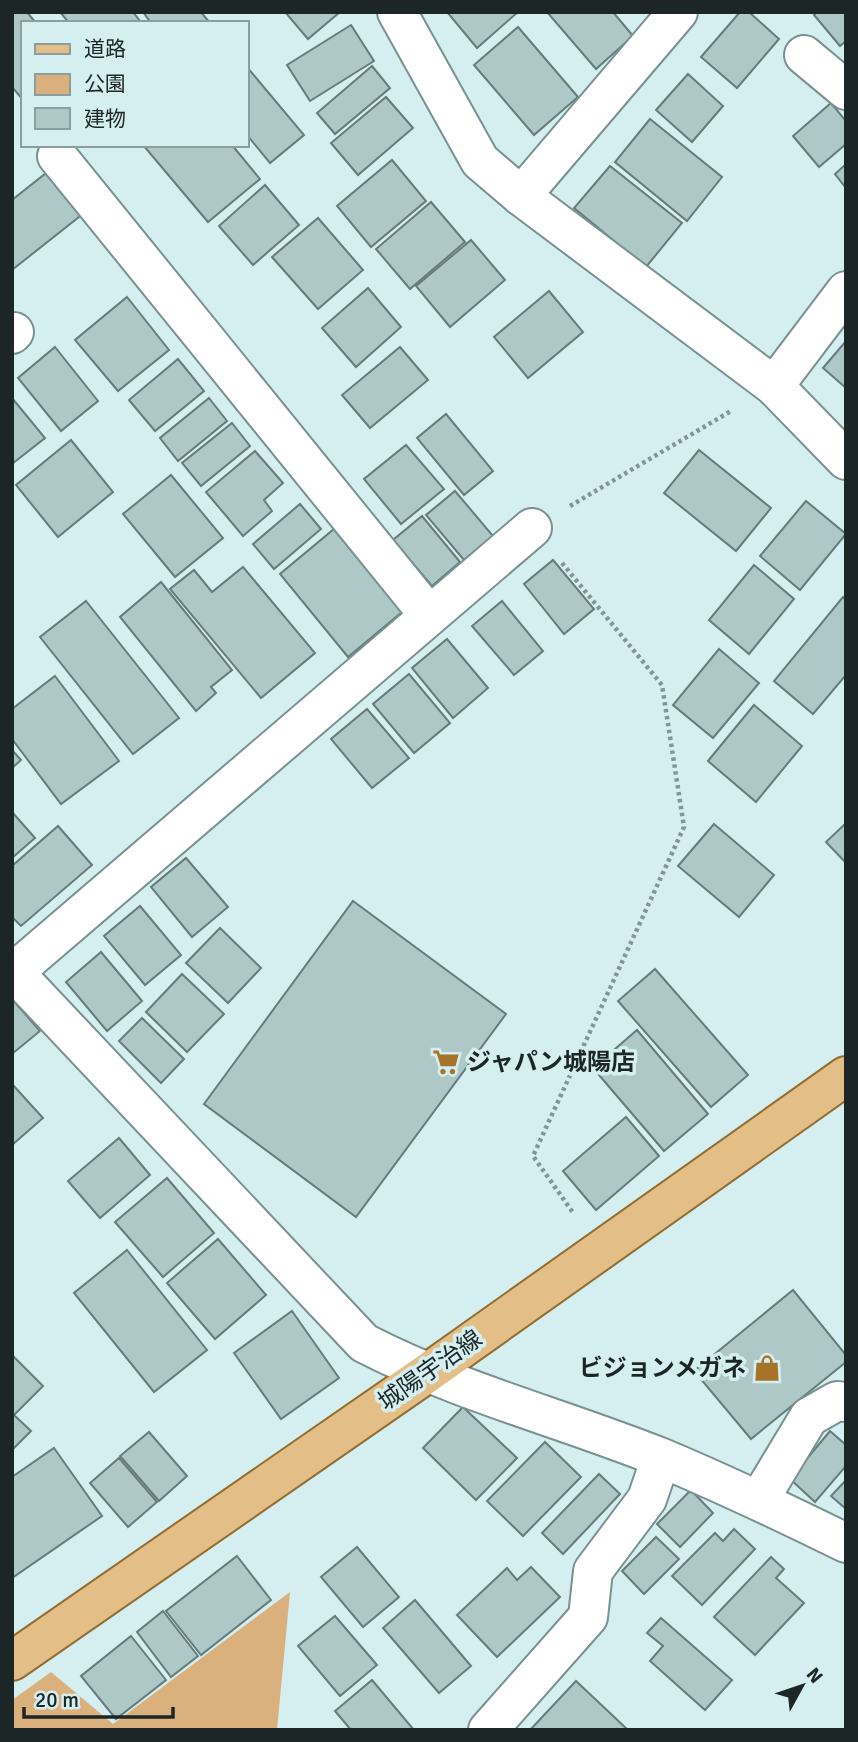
<svg xmlns="http://www.w3.org/2000/svg" width="858" height="1742" font-family="Signika,'Noto Sans JP',sans-serif">
<style>
.green{fill:#dab17c}
.building{fill:#aec7c7;stroke:#657b7c;stroke-width:2}
.lines{fill:none;stroke-linecap:round;stroke-linejoin:round}
.street-casing{stroke:#799191;stroke-width:42}
.primary-casing{stroke:#916d31;stroke-width:42}
.path{stroke:#839696;stroke-width:4.5;stroke-dasharray:3.5 3.5;stroke-linecap:butt}
.street{stroke:#fff;stroke-width:38}
.primary{stroke:#e3be87;stroke-width:38}
.labels{text-anchor:middle;stroke-width:7;stroke-linejoin:round;paint-order:stroke}
.poi-label{font-size:24px;font-weight:bold;fill:#1c2626;stroke:#d5eeef;text-anchor:start}
.street-label{font-size:24px;fill:#1c2626;stroke:#d5eeef}
</style>
<rect width="100%" height="100%" fill="#d5eeef"/>
<path class="green" d="M290,1592L277,1730H12V1700L51,1672L113,1724Z"/>
<g class="building">
<path d="M16,12H27L36,23H23V100L12,87V15Z"/>
<path d="M60,12H133L140,21L137,23H69Z"/>
<path d="M143,12H201L210,23H151Z"/>
<path d="M285,12H340L308,39Z"/>
<path d="M447,12H518L477,48Z"/>
<path d="M547,12H613L633,36L596,69Z"/>
<path d="M740,12H749L779,39L737,88L701,57Z"/>
<path d="M817,12H846V41L840,46L814,15Z"/>
<path d="M351,25L374,61L310,101L287,65Z"/>
<path d="M518,27L578,97L534,135L474,65Z"/>
<path d="M372,66L390,88L335,134L317,113Z"/>
<path d="M247,67L304,135L270,163L247,135Z"/>
<path d="M688,74L723,106L692,142L656,110Z"/>
<path d="M386,97L413,128L358,175L331,143Z"/>
<path d="M831,103L846,121V144L819,167L793,136Z"/>
<path d="M650,119L722,177L687,221L615,162Z"/>
<path d="M143,145H232L260,179L208,222Z"/>
<path d="M392,160L426,201L371,247L337,206Z"/>
<path d="M846,164V188L835,174Z"/>
<path d="M55,166L89,209L12,270V200Z"/>
<path d="M610,166L682,223L646,267L574,208Z"/>
<path d="M265,185L299,225L253,265L219,226Z"/>
<path d="M431,202L465,242L410,289L376,249Z"/>
<path d="M318,218L363,270L318,309L272,257Z"/>
<path d="M471,240L505,280L450,327L416,286Z"/>
<path d="M368,288L401,327L356,367L322,328Z"/>
<path d="M549,291L583,332L528,378L494,337Z"/>
<path d="M127,297L169,350L118,391L75,340Z"/>
<path d="M846,341V388L823,368Z"/>
<path d="M55,347L98,401L61,431L18,378Z"/>
<path d="M400,347L428,380L370,428L342,395Z"/>
<path d="M178,359L204,391L155,431L129,400Z"/>
<path d="M12,398L45,438L12,464Z"/>
<path d="M209,398L227,421L178,461L160,438Z"/>
<path d="M446,414L493,471L464,495L417,438Z"/>
<path d="M232,423L250,446L201,486L182,463Z"/>
<path d="M71,440L113,492L58,537L16,485Z"/>
<path d="M406,445L444,489L401,524L364,479Z"/>
<path d="M699,450L771,508L736,551L664,493Z"/>
<path d="M255,451L283,483L264,500L272,511L243,536L206,492Z"/>
<path d="M171,475L223,538L175,577L123,514Z"/>
<path d="M455,491L493,536L464,560L426,515Z"/>
<path d="M806,501L846,534L800,590L760,556Z"/>
<path d="M300,504L321,529L274,569L253,544Z"/>
<path d="M422,516L460,562L432,586L393,540Z"/>
<path d="M334,529L402,612L348,657L280,574Z"/>
<path d="M553,560L594,609L564,634L524,584Z"/>
<path d="M754,565L794,599L749,654L709,620Z"/>
<path d="M243,567L315,653L261,698L170,589L194,570L212,592Z"/>
<path d="M161,582L232,670L211,687L216,693L196,711L120,617Z"/>
<path d="M843,597L846,600V675L813,714L774,681Z"/>
<path d="M86,601L179,718L133,754L40,637Z"/>
<path d="M502,601L543,651L514,675L472,626Z"/>
<path d="M447,639L488,688L453,718L412,668Z"/>
<path d="M719,649L759,683L713,738L673,705Z"/>
<path d="M409,674L450,723L414,753L373,704Z"/>
<path d="M55,676L119,761L61,804L12,739V709Z"/>
<path d="M754,705L802,746L756,802L708,761Z"/>
<path d="M367,709L409,758L372,788L331,739Z"/>
<path d="M12,750L21,760L12,768Z"/>
<path d="M12,812L35,838L12,858Z"/>
<path d="M846,823V863L826,842Z"/>
<path d="M714,824L774,875L739,917L678,866Z"/>
<path d="M58,826L92,865L21,926L12,917V866Z"/>
<path d="M186,858L228,907L192,937L151,887Z"/>
<path d="M353,901L506,1014L356,1217L204,1104Z"/>
<path d="M140,906L181,955L145,985L104,936Z"/>
<path d="M220,928L261,968L228,1003L186,963Z"/>
<path d="M101,952L142,1001L107,1031L66,982Z"/>
<path d="M655,969L748,1075L711,1107L618,1001Z"/>
<path d="M182,974L224,1014L187,1052L146,1012Z"/>
<path d="M12,999L40,1031L12,1054Z"/>
<path d="M142,1018L184,1059L161,1083L119,1041Z"/>
<path d="M637,1030L708,1114L664,1151L593,1068Z"/>
<path d="M12,1084L43,1118L12,1145Z"/>
<path d="M626,1117L659,1156L596,1210L563,1171Z"/>
<path d="M119,1138L150,1175L100,1218L68,1181Z"/>
<path d="M167,1178L214,1233L163,1277L115,1222Z"/>
<path d="M218,1239L266,1295L215,1339L167,1283Z"/>
<path d="M127,1250L207,1350L154,1392L74,1293Z"/>
<path d="M793,1290L846,1355V1362L751,1439L694,1371Z"/>
<path d="M292,1311L339,1378L281,1419L234,1353Z"/>
<path d="M12,1355L43,1386L14,1415L31,1431L12,1450Z"/>
<path d="M463,1407L517,1458L476,1500L423,1448Z"/>
<path d="M830,1431L846,1445V1466L815,1502L790,1479Z"/>
<path d="M149,1432L187,1476L159,1501L120,1456Z"/>
<path d="M545,1442L581,1477L523,1536L487,1501Z"/>
<path d="M54,1448L102,1516L12,1578V1477Z"/>
<path d="M119,1458L157,1502L128,1527L90,1483Z"/>
<path d="M599,1474L620,1494L563,1554L542,1533Z"/>
<path d="M846,1480V1509L831,1496Z"/>
<path d="M691,1490L713,1513L680,1547L657,1524Z"/>
<path d="M734,1529L755,1549L702,1605L672,1576L715,1533L723,1541Z"/>
<path d="M656,1537L679,1559L644,1594L622,1571Z"/>
<path d="M357,1547L399,1597L363,1627L321,1577Z"/>
<path d="M237,1556L271,1600L201,1655L166,1611Z"/>
<path d="M771,1557L784,1569L776,1578L804,1603L755,1655L714,1617Z"/>
<path d="M531,1567L560,1597L497,1657L457,1615L507,1568L517,1580Z"/>
<path d="M415,1600L471,1666L439,1693L383,1628Z"/>
<path d="M163,1611L198,1656L171,1677L137,1632Z"/>
<path d="M335,1616L377,1665L340,1696L298,1646Z"/>
<path d="M661,1618L732,1680L705,1710L650,1661L663,1646L647,1633Z"/>
<path d="M131,1636L166,1680L116,1719L81,1676Z"/>
<path d="M372,1680L414,1730H351L335,1711Z"/>
<path d="M576,1681L628,1730H530Z"/>
</g>
<g class="lines">
<defs>
<g id="street">
<path d="M397,12L480,161L521,196L774,386L846,460"/>
<path d="M804,55L846,90"/>
<path d="M57,156L429,615"/>
<path d="M521,196L678,12"/>
<path d="M12,334L14,332"/>
<path d="M774,386L846,291"/>
<path d="M12,970L364,1343C459,1392 562,1418 662,1458C724,1484 785,1513 846,1543"/>
<path d="M14,972L532,528"/>
<path d="M759,1500L809,1417L837,1401L846,1402"/>
<path d="M488,1730L588,1617L593,1571L647,1499L661,1458"/>
</g>
<path id="primary" d="M12,1661L426,1374L846,1076"/>
</defs>
<use href="#street" class="street-casing"/>
<use href="#primary" class="primary-casing"/>
<g class="path">
<path d="M570,506L731,411"/>
<path d="M562,563L662,685L684,827L533,1156L574,1214"/>
</g>
<use href="#street" class="street"/>
<use href="#primary" class="primary"/>
</g>
<defs>
<symbol id="supermarket-bare" viewBox="-9 -9 18 18"><path d="M-6-5.5h2.5l.6 2H6L4.5 2H-2.5L-4.4-4H-6ZM-1.5 3.2a1.3 1.3 0 1 0 .1 0ZM3 3.2a1.3 1.3 0 1 0 .1 0Z" fill="#a57429" stroke="#d5eeef" stroke-width="2.5" paint-order="stroke"/></symbol>
<symbol id="shop-bare" viewBox="-9 -9 18 18"><path d="M-5-2.5h2.3a2.7 3.5 0 0 1 5.4 0H5L5.5 6h-11ZM-1.5-2.5h3a1.5 2.3 0 0 0-3 0Z" fill="#a57429" stroke="#d5eeef" stroke-width="2.5" paint-order="stroke"/></symbol>
</defs>
<g fill-rule="evenodd">
<use href="#supermarket-bare" x="427" y="1043" width="38" height="38"/>
<use href="#shop-bare" x="748" y="1349" width="38" height="38"/>
</g>
<g class="labels">
<g class="poi-label">
<text x="467" y="1070">ジャパン城陽店</text>
<text x="746" y="1376" text-anchor="end">ビジョンメガネ</text>
</g>
<g class="street-label">
<text transform="translate(430 1370) rotate(-35)" y="8">城陽宇治線</text>
</g>
</g>
<rect width="858" height="1742" fill="none" stroke="#1c2626" stroke-width="28"/>
<rect x="21" y="21" width="228" height="126" fill="#d5eeef" stroke="#8b9e9f" stroke-width="2"/>
<rect x="35" y="44" width="35" height="10" fill="#e3be87" stroke="#8b9e9f" stroke-width="2"/>
<text x="84" y="56" font-size="21" fill="#1c2626">道路</text>
<rect x="35" y="74" width="35" height="21" fill="#dab17c" stroke="#8b9e9f" stroke-width="2"/>
<text x="84" y="91" font-size="21" fill="#1c2626">公園</text>
<rect x="35" y="108" width="35" height="21" fill="#aec7c7" stroke="#8b9e9f" stroke-width="2"/>
<text x="84" y="126" font-size="21" fill="#1c2626">建物</text>
<g transform="translate(802 1686) rotate(50)" stroke="#d5eeef" stroke-width="5" paint-order="stroke">
<path d="M0-5L12 26L0 18L-12 26Z" fill="#1c2626"/>
<text y="-10" font-size="19" font-weight="bold" text-anchor="middle" fill="#1c2626">N</text>
</g>
<path d="M24 1707v10h149v-10" fill="none" stroke="#1c2626" stroke-width="3.5"/>
<text x="35" y="1707" font-size="21" fill="#1c2626" stroke="#d5eeef" stroke-width="5" paint-order="stroke">20 m</text>
</svg>
